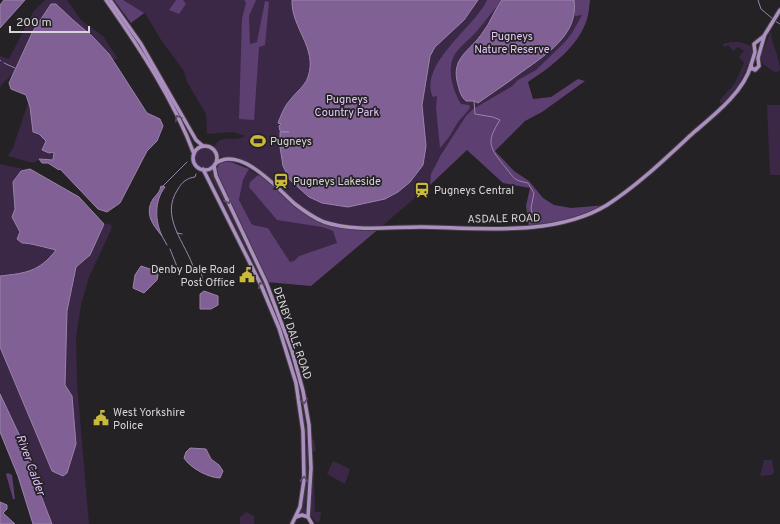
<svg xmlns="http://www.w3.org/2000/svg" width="780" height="524" font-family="Overpass,sans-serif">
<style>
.green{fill:#3a2846}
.forest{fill:#5e3f72}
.water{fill:#806095;stroke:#9a83a9}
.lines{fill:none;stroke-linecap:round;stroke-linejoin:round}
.stream{stroke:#9a83a9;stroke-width:1}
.primary-casing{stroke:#413f42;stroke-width:5.5}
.primary{stroke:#ac8fc0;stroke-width:3.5}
.oneway{stroke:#5b4e64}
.labels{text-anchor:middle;stroke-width:3.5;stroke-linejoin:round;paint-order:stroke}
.park-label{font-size:11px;fill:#e4c8f8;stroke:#252226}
.poi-label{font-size:11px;fill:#d7d5d8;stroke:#252226;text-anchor:start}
.street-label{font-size:11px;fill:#d7d5d8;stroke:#252226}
.water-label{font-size:12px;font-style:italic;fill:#e2bcfc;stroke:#252226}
</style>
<rect width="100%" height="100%" fill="#252226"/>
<g class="green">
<path d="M45,0H67L81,20L103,36L118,59L14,73L1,85L0,89V56L9,59L33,12Z"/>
<path d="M114,0H590C588,40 558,61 528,81C510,93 494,107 476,120C468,127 457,133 450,141C440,153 431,169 430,185L381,227H357L325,222L301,209L269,178L240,162L223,159L217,153L216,161L212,168L203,169C185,163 197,139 213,149C222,131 230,144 245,136L233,132L207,134L206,114L187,82L184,71L161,40L145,13L131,23Z"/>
<path d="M771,31C771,45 780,56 780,70L776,73L763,64L760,58Z"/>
<path d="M730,42H739L751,46L753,51C749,64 734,100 720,104V100L735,83L744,63L739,57L744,51L738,47L733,51L728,45L724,47L723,44Z"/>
<path d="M29,100L39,133L55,151L54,160L41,159L33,163L8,156L13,148Z"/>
<path d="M767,105H780V175H770Z"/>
<path d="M0,164L24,169L21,170L14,182L16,207L13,217L20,233L17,238L23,243L52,248V250L57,249C37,273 29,272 0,277Z"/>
<path d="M249,169L258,175L250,182L322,227L333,231L338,243L299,256L294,261L290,262L268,228L253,225L251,223L239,200L243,180Z"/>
<path d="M211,170L265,285L283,333L265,288L208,171Z"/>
<path d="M108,223L112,226L111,230L89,277L81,305L76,337L77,383L89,524H52L22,441L0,395V345L64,474H66L70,460L64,385L66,310L76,266L102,227Z"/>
<path d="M283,334C295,347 306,421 308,442L305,439L297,381Z"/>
<path d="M312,440H314L316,451L313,452L315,512H321L320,520L317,523L311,516L310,509Z"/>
<path d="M305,443L308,445L309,479L305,507L306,514L300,513L305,478Z"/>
<path d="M764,460H772L774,472L772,475L760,476Z"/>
<path d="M333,461L350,469L345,484L327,474Z"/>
<path d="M246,512L254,516V524H240V517Z"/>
</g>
<g class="forest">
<path d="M114,0H123L144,13L131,23Z"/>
<path d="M176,0H183L186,4L179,14L169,10Z"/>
<path d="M244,0H256L249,16L250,44L257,42L265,1L269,2L265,45L259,47L254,120L239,119L242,19L246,3Z"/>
<path d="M487,0H502C493,11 485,21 477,31C470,39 461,45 455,54C446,68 453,91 461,104L469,105L470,108L458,122L449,137L440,148L436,108L437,96L433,97C418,64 475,27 487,0Z"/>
<path d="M574,0H590C589,6 589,13 587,19C579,46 551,67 528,82L533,99L551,97L578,79L585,81L542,112L525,121L495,151L514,171L529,181L543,198L554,205L571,208L607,205L566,222L529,228L526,206L530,188L503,183L467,150L430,185L431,174L440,156L466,116L473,109L511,87L518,80L536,70L564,43L572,33L582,15L575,16Z"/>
<path d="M220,162H231L249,169L243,180L239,200L251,223L253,225L268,228L290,262L294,261L299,256L337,243L333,231L322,227L277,220L249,187L250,182L258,175L262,176C288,201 300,213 335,227L336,225L381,227L311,286L266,282L220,184L217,168Z"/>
<path d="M8,473L12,475L15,499H13L6,474Z"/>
</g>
<g class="water">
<path d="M4,0H25L0,28V5Z"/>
<path d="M292,0H478L464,20L435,47L430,56L422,105L426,146L423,165L410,182L398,192L385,199L348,207L322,203L309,197L290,180L283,166L280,147H288L281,145L278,141L280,140V132H289L280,131L279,126L281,124L278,123C281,115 285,105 291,99C297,91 305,86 308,77C318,48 291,28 292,0Z"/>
<path d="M502,0H574C580,39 536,60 511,80C500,88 489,95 478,103L474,101H466C461,97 460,92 458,85C450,57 470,52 483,32C491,22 494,10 502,0Z"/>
<path d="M51,4H56L73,20L92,36L109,54L147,113L160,119L163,126L157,141L147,151L120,203L107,212L98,209L60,169L59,170L48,163H42L39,159L53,160L54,152L49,153L42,150L46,141L39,134L33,132L30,107L26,95L11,89L9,83L33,31Z"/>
<path d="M30,169L79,197L104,224L90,255L76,267L67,311L65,385L72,396L76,444L67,473L63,476L52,471L0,347V276C26,273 39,272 56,250C47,248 31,243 22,243L17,239L20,232L12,217L15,209L13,182L21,171Z"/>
<path d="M161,186L165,187C154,201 155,221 162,236C153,225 144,214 153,199C157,194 160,192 161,186Z"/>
<path d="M141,266L156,271L158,275L157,280L144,293L133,288L135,275Z"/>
<path d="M204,291L218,296V305L211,309H200V294Z"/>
<path d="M0,394L26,449L37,485L52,524H33L18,476L0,432Z"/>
<path d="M190,448L206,449L211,459L219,465L223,471L220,478C209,478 190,468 184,458L186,452Z"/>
<path d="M0,502L7,505V509L3,513L15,524H0Z"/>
</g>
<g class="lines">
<g class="stream">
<path d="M758,0L761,9L773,19"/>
<path d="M775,21L780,24"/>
<path d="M0,60L1,61"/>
<path d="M4,63L15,68"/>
<path d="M474,101L475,114L493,117L500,120C485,143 490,148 506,168C515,179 513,180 528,183L534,193L531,208L534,222"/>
<path d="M196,174L195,177C187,178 182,182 178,189C159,217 186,243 194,269L201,272L203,281L208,284"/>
<path d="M163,186L187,162"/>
<path d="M177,233L182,234"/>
<path d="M162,236L167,245"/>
<path d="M170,249L178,269"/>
</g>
<defs>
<g id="primary">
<path d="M106,0C139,47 174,100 194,154"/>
<path d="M110,0L141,44L196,140L203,146"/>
<path d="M756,69H752L751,65L755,52L754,44L764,36L780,10"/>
<path d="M755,70L759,66L758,58L764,37"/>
<circle cx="205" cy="158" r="12"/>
<path d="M215,164C240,144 279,190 295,204C304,211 314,218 324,222C354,232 390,227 421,227C480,228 554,237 607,205C638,185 666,158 693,133C713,116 744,92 751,65"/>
<path d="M214,166L216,176L266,282L292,351L303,391L309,425L311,468L308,517L312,524"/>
<path d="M203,169L261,285L279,328L296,383L303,431L304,480L300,507L292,524"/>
<path d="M296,517L302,515L308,517"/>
</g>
</defs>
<use href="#primary" class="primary-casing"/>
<use href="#primary" class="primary"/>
</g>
<defs><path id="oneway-chevron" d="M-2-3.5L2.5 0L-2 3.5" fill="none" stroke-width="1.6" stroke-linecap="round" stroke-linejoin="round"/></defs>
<g class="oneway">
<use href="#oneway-chevron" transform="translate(178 118) rotate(-118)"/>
<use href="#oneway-chevron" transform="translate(228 201) rotate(63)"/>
<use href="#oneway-chevron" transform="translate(261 285) rotate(-114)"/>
<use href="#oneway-chevron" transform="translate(304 401) rotate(80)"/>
<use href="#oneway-chevron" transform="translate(304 479) rotate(-88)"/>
</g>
<defs>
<symbol id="stadium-bare" viewBox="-9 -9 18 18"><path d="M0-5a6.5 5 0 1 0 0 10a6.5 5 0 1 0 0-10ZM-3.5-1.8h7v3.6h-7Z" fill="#cbba39" stroke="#252226" stroke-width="2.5" paint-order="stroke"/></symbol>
<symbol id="station-bare" viewBox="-9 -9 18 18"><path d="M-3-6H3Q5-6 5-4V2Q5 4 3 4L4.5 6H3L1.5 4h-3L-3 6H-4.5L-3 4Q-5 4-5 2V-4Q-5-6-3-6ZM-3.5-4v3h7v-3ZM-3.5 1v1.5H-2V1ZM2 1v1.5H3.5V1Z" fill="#cbba39" stroke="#252226" stroke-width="2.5" paint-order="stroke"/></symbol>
<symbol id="civic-bare" viewBox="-9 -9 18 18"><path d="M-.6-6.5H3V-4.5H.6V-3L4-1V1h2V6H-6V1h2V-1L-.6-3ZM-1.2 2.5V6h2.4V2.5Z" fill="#cbba39" stroke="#252226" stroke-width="2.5" paint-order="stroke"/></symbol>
</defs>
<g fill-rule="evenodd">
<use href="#stadium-bare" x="247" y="130" width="22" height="22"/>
<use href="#station-bare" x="270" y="170" width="22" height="22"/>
<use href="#station-bare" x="411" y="179" width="22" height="22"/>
<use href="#civic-bare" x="236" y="264" width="22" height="22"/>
<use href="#civic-bare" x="90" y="407" width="22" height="22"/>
</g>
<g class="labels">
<g class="park-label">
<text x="512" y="40">Pugneys<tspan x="512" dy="13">Nature Reserve</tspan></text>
<text x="347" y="103">Pugneys<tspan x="347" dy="13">Country Park</tspan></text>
</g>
<g class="poi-label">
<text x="270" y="145">Pugneys</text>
<text x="293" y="185">Pugneys Lakeside</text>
<text x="434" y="194">Pugneys Central</text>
<text x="235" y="273" text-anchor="end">Denby Dale Road<tspan x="235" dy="13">Post Office</tspan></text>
<text x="113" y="416">West Yorkshire<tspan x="113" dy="13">Police</tspan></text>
</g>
<g class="street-label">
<text transform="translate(504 218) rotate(-1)" y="4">ASDALE ROAD</text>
<text transform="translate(293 333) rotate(71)" y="4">DENBY DALE ROAD</text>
</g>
<g class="water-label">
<text transform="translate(31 465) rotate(70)" y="4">River Calder</text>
</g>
</g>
<path d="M10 26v6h79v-6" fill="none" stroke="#d7d5d8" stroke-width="2"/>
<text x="16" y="26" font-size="12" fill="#d7d5d8" stroke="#252226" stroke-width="3" paint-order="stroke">200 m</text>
</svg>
